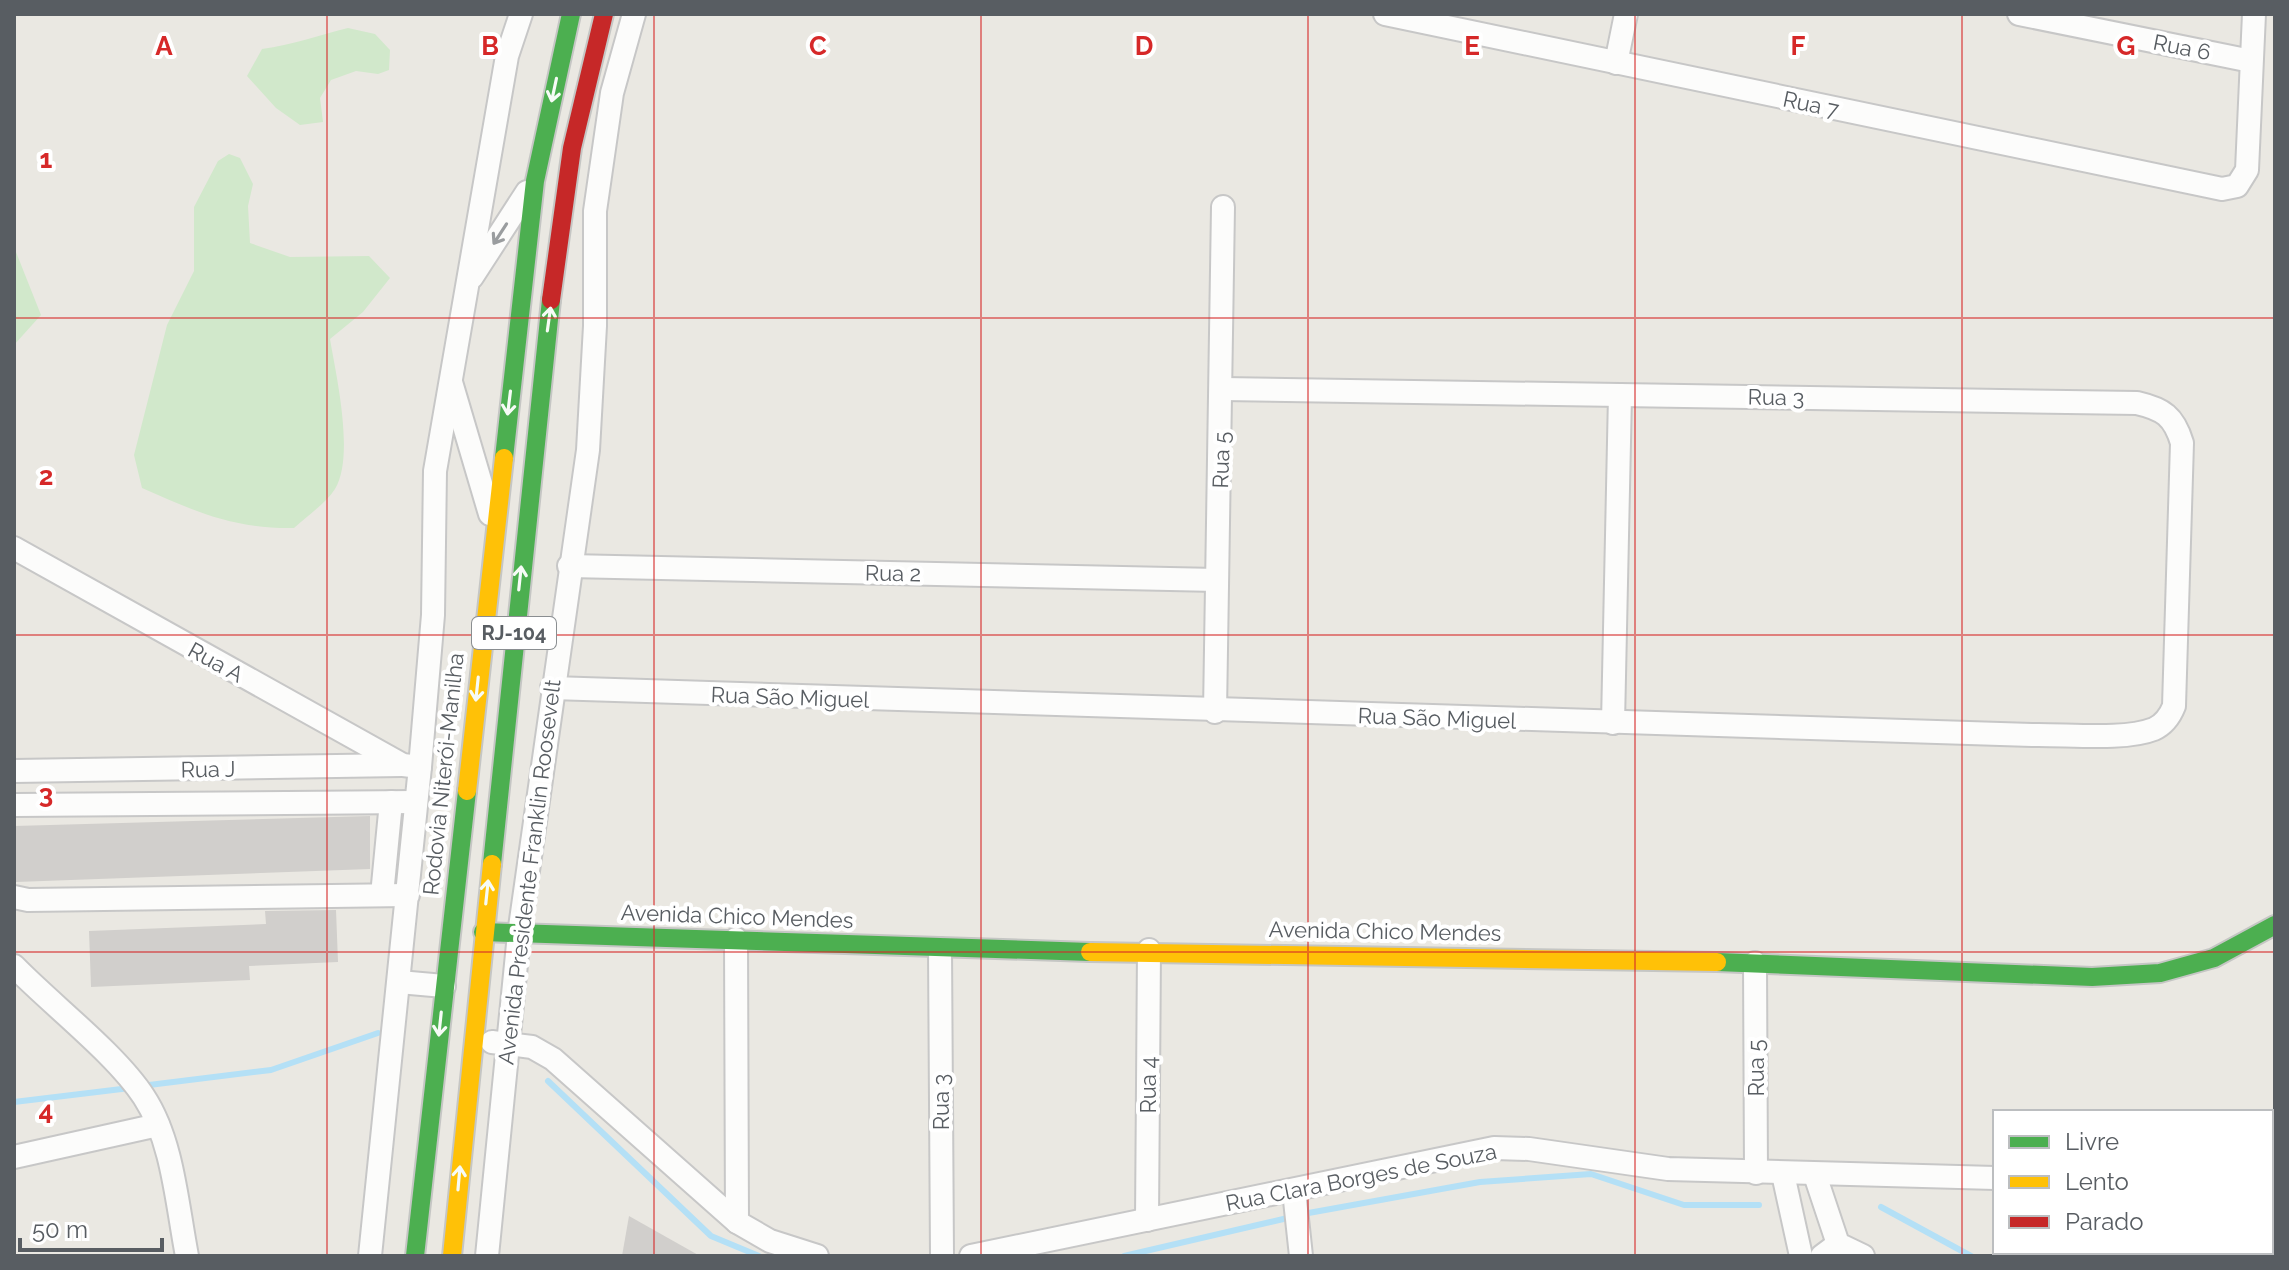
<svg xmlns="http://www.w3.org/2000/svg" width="2289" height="1270" font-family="Raleway,sans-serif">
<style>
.green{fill:#d1e8cb}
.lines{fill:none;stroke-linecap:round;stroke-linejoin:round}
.stream{stroke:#b4e0f6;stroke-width:6}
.building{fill:#d1cfcc}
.street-casing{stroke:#c7c7c7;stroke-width:26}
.fast-casing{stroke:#c5c6c4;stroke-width:22}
.slow-casing{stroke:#c5c6c4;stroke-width:22}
.jam-casing{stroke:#c5c6c4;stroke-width:22}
.street{stroke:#fcfcfb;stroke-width:22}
.fast{stroke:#4caf50;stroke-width:18}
.slow{stroke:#ffc107;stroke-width:18}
.jam{stroke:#c62828;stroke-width:18}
.oneway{stroke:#f6fbf6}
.oneway2{stroke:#9a9d9f}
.grid{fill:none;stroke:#d62828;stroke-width:2;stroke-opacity:0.55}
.labels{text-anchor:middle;stroke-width:8;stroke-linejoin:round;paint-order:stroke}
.shield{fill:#fff;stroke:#8a8e91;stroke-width:2}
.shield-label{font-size:20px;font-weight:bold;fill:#585d62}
.street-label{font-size:22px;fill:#585d62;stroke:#fff}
.grid-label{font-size:26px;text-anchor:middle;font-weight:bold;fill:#d62828;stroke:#fff;stroke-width:8;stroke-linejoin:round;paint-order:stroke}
</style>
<rect width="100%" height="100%" fill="#eae8e2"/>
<g class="green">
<path d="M348,28L375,34L390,50L389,70L378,74L356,71L331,80L320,98L323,122L300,125L276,108L247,76L262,49C292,45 319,35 348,28Z"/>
<path d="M229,154L240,158L253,184L248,206L250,243L290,257L369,256L390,278L363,312L330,339C336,375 355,456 335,489C326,503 307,516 294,528C234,529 196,512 142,488L134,455L167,325L194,271V207L218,161Z"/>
<path d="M14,247L41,315L14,345Z"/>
</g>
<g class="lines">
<g class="stream">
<path d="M548,1081L711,1236L759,1256"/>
<path d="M141,1086L271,1070L378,1033"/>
<path d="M14,1102L130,1088"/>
<path d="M1881,1207L1971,1256"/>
<path d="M1303,1214L1480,1182L1591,1174L1684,1205H1759"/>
<path d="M1124,1256L1292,1217"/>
</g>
</g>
<g class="building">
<path d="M370,816V869L16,882L14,826Z"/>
<path d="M336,910L338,962L249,966L250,980L91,987L89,931L266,924L265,911Z"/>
<path d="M629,1216L700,1256H622Z"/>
</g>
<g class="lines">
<defs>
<g id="street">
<path d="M1385,14L2222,189L2237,186L2247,170L2254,14"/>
<path d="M2019,14L2251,61"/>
<path d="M1616,63L1626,14"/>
<path d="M472,277L527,192"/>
<path d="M451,382L490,514"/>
<path d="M14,548L403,765L420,767"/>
<path d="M569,566L1217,580"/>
<path d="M552,688L2032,735C2065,734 2124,741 2154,729C2165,724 2170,716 2174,706L2182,443C2174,416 2163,409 2137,403L1223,389"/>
<path d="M1215,712L1223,207"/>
<path d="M1613,723L1620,395"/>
<path d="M14,771L402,765"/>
<path d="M14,805L416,802"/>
<path d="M382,895L391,802"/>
<path d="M14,897L28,900L408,895"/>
<path d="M736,939L737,1222"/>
<path d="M940,949L942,1256"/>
<path d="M1755,963L1756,1173"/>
<path d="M14,966C52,1005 116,1054 144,1097C173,1141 177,1205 187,1256"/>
<path d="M399,982L444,986"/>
<path d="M492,1042L532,1047L553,1059L737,1222L770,1241L817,1256"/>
<path d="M14,1157L158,1125"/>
<path d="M2271,1159L2275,1157"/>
<path d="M1783,1174L1801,1256"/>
<path d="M1815,1175L1838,1244L1863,1256"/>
<path d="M1294,1191L1301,1256"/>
<path d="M1147,1220L1149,950"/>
<path d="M370,1256L420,767L433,615L435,471L507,56L521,14"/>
<path d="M487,1256L519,934L588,450L595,326V211L612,93L634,14"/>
<path d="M971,1256L1494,1148L1529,1149L1668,1169L1995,1178"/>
<path d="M1822,1256L1838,1244"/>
</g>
<g id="fast">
<path d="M504,458L535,181L571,14"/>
<path d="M492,864L551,300"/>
<path d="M483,932L1090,952"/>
<path d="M1717,962L2092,977L2160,973L2214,958L2275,925"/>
<path d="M415,1256L467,791"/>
</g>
<g id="slow">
<path d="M467,791L504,458"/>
<path d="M1090,952L1717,962"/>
<path d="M452,1256L492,864"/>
</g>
<path id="jam" d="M551,300L572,148L604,14"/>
</defs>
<use href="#street" class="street-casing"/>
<use href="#fast" class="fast-casing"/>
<use href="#slow" class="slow-casing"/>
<use href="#jam" class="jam-casing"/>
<use href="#street" class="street"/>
<use href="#fast" class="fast"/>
<use href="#slow" class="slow"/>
<use href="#jam" class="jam"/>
</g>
<defs><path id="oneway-shaft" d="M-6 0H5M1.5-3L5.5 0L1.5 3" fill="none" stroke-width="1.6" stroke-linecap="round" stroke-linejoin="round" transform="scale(2)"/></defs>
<g class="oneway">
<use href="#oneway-shaft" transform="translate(554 90) rotate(102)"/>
<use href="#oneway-shaft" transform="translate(549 319) rotate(-82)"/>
<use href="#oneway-shaft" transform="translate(509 403) rotate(97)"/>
<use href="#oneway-shaft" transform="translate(520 578) rotate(-84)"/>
<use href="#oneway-shaft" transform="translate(477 689) rotate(96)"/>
<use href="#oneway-shaft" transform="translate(487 892) rotate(-84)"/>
<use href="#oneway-shaft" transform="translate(440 1024) rotate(96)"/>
<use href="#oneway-shaft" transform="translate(459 1178) rotate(-85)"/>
</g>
<use class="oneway2" href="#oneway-shaft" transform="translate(500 234) rotate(123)"/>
<path class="grid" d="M327,14V1256M654,14V1256M981,14V1256M1308,14V1256M1635,14V1256M1962,14V1256M14,318H2275M14,635H2275M14,952H2275"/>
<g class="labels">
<rect class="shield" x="472" y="617" width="84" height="32" rx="6"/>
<g class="shield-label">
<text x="514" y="640">RJ-104</text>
</g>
<g class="street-label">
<text transform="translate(2182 47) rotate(11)" y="8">Rua 6</text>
<text transform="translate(1811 104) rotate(12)" y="8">Rua 7</text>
<text transform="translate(1776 397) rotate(1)" y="8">Rua 3</text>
<text transform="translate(1221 460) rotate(-88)" y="8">Rua 5</text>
<text transform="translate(893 573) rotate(1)" y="8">Rua 2</text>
<text transform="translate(216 662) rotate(29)" y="8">Rua A</text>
<text transform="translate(790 697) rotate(2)" y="8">Rua São Miguel</text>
<text transform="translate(1437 718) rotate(2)" y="8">Rua São Miguel</text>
<text transform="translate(208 769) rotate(-1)" y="8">Rua J</text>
<text transform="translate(443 774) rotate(-84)" y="8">Rodovia Niterói-Manilha</text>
<text transform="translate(529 872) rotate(-83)" y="8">Avenida Presidente Franklin Roosevelt</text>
<text transform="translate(737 916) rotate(2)" y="8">Avenida Chico Mendes</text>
<text transform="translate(1385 931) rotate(1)" y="8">Avenida Chico Mendes</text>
<text transform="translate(1756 1068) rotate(-90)" y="8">Rua 5</text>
<text transform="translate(1148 1085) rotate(-90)" y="8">Rua 4</text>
<text transform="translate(941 1102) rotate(-90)" y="8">Rua 3</text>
<text transform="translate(1361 1177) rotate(-11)" y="8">Rua Clara Borges de Souza</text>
</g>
</g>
<g class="grid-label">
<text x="164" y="55">A</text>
<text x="490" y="55">B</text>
<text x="818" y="55">C</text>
<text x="1144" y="55">D</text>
<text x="1472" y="55">E</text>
<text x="1798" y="55">F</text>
<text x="2126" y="55">G</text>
<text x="46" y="168">1</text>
<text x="46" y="485">2</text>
<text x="46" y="803">3</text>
<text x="46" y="1120">4</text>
</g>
<rect width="2289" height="1270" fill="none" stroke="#585d62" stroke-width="32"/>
<rect x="1993" y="1110" width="280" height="144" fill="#ffffff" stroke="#bcbec0" stroke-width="2"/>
<rect x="2009" y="1136" width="40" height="12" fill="#4caf50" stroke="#bcbec0" stroke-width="2"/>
<text x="2065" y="1150" font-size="24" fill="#585d62">Livre</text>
<rect x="2009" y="1176" width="40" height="12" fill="#ffc107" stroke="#bcbec0" stroke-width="2"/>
<text x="2065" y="1190" font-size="24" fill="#585d62">Lento</text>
<rect x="2009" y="1216" width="40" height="12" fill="#c62828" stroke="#bcbec0" stroke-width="2"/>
<text x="2065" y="1230" font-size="24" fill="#585d62">Parado</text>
<path d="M20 1238v12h142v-12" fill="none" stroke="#585d62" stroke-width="4"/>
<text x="32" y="1238" font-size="24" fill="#585d62" stroke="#ffffff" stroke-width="6" paint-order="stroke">50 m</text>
</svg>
